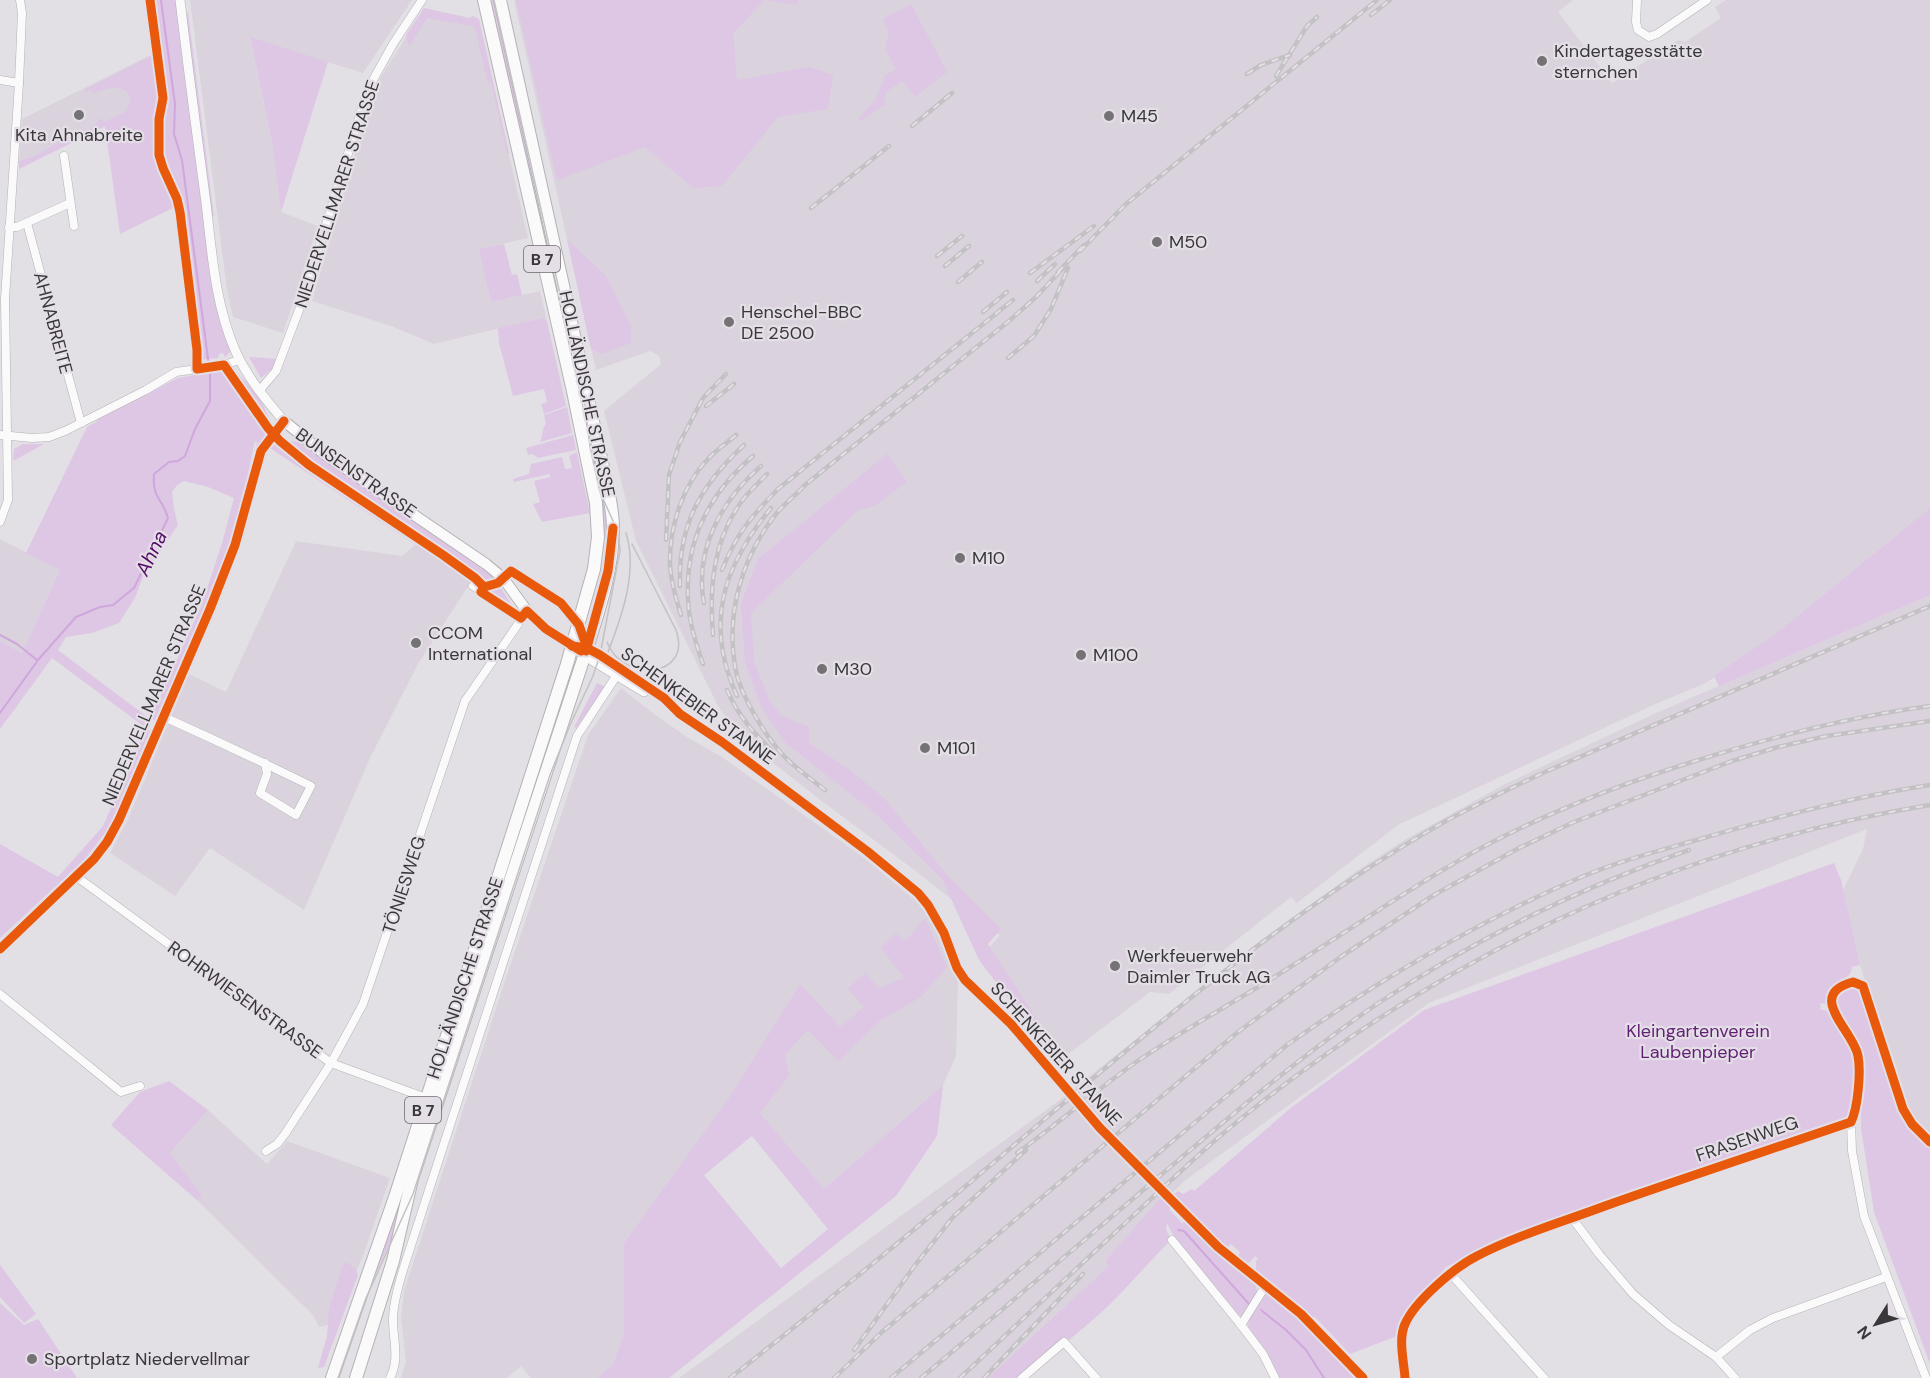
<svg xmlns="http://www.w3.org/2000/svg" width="1930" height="1378" font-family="'DM Sans',sans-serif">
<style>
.built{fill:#dad3dd}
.green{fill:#dec6e5;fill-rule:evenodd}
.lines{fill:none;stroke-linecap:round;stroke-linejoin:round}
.stream{stroke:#d0a7dd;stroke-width:2}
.minor-casing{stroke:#b4b2b5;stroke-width:9}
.tertiary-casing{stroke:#b4b2b5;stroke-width:10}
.secondary-casing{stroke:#b4b2b5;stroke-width:12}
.primary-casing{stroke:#b4b2b5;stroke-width:14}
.minor{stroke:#fbfafb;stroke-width:8}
.tertiary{stroke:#fbfafb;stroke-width:9}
.secondary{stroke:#fbfafb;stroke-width:10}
.primary{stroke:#fbfafb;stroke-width:12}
.tram{stroke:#c3c1c3;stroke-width:1.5}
.rail-casing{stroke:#c3c1c3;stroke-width:4.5}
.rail{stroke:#e4dfe6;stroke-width:2;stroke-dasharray:7;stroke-linecap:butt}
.cycleway-casing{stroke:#e4dfe6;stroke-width:13}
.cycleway{stroke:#e8590c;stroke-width:9}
.poi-dot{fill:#747275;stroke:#e4dfe6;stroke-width:2}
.labels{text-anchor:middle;stroke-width:4.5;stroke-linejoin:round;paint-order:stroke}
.shield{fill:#e4dfe6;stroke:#6c696d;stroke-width:1.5}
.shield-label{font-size:16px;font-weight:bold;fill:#393739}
.poi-label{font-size:18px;fill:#393739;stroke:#e4dfe6;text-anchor:start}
.street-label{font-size:18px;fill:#393739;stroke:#e4dfe6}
.park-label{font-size:18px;fill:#621d75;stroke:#e4dfe6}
.water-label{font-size:20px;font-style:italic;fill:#540966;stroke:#e4dfe6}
</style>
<rect width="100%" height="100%" fill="#e3e0e5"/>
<g class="built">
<path d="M190,0H412L363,73L250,38L272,142L281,212L318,226L283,333L233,317L227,290Z"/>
<path d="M514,0H1573L1558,12L1612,83L1678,40L1685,42L1721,18L1715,7L1726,0H1930V508L1774,635L1706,683L1651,706L1398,825L1297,903L1291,897L1169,994L1150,992L1067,1055L1042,1036L987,950L1000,935L989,930L917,872L823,802L740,737L718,706L636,541L604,411L661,364L659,356L650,351L596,370Z"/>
<path d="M424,8L478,20L528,238L480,249L491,302L540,291L547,321L542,318L434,344L391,326L312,301L361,134L381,77Z"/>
<path d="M147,57L159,99L19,169L22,119Z"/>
<path d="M0,539L60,570L22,653L0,641Z"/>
<path d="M296,541L402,556L416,544L471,582L418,664L371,756L304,910L210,848L175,896L110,853L128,819L189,674L226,692Z"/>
<path d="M1930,595V1136L1918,1125L1905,1106L1860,965L1843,890L1863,849L1867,829L1429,1003L1187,1179L1147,1216L1105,1261L1110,1266L988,1378H679L1061,1099L1211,979L1355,872L1406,839L1505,784L1656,713Z"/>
<path d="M621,688L654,714L687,737L722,757L863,857L916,901L933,921L958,983L956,1056L943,1085L814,1198L730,1099L624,1243V1333L613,1364L597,1378H531L521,1366L507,1378H401L406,1361L401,1319L404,1291L502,990L588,735Z"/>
<path d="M208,1110L267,1164L287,1141L390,1178L364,1253L335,1323L319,1327L313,1315L198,1201L202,1195L170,1153Z"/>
</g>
<g class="green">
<path d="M153,0H176L214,294L220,321L231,351L225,357L223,353L219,354L218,358L199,360V351L188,245L180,199L165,167L161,155L160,129L165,98Z"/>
<path d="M488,0H496L579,368L572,369Z"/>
<path d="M516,0H799L796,5L765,0L733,33L737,80L809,67L833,75L828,109L778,117L722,186L693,188L645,147L557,180Z"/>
<path d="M911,4L947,72L915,97L902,81L886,92L884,105L861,121L859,118L876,99L885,75L896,70L885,48L889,33L883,19Z"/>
<path d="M424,8L469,18L473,16L479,19L509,153L507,154L491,82H487L475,27L427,18L409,47L406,35Z"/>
<path d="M188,12L214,216L211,215L186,15Z"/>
<path d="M250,37L328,62L281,212L272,142Z"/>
<path d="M154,54C157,68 162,85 161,100C159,119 154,135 157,155C160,173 173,188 177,206L120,234L105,126L19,169V161L33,157L70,136L78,137L88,132L101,118L104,122L125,112L131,100C125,82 108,88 94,93L91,89L85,93L84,90Z"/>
<path d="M567,239L606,276L631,326V343L602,354L591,349Z"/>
<path d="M504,244L512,275L517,274L522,295L491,302L479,249Z"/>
<path d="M543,318L547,321L566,406L544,414L541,404L547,402L544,389L513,396L499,343L498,328Z"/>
<path d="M249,357H250L278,359L273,368L261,378Z"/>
<path d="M229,369C244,374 271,409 269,425L286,440L299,442L471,560L496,580L513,607L512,609L270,448L261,444L254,456L257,442L255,441C249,466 246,492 238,517C216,586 184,653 155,720L150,719L146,727L150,731L108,829L84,860L0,938V844L58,877L103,826L146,728L52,658L0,729V641L22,653L60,570L26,553L87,427L96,422L98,419L178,378ZM184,481L208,487L234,498L222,543L202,604L150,719L58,650L66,637L92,633L119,623L135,598L143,577L178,525L174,509L172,492L177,485Z"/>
<path d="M567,407L572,433L540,442C543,435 542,430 546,423L544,415Z"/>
<path d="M573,435L576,450L538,458L533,454L528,455L526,448Z"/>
<path d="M593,438L610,513L606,549L602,511L586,439Z"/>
<path d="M23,444H44L13,461L14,449Z"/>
<path d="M577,452L590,513L542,522L533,504L540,502L534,481L550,477V474L514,482L513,479L529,474L531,464L562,457L565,469L572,468L569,456Z"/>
<path d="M887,454L907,482L876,505L857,511L751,613L754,661L769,700L782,716L809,727V743L849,769L885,799L948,876L1001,929L988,944L1045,1032L1038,1037L979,960L942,879L876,814L786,743L762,709L745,662L741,604L758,559Z"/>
<path d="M1930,508V595L1719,686L1714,676L1774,635Z"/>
<path d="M570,668L572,670L536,773L535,788L394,1234L371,1283Z"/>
<path d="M597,683L605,687L576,728L574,727Z"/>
<path d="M1834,863L1841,880L1860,965L1852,967C1850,984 1829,980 1826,1004L1821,1003L1820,1009L1827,1011L1849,1045L1854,1057L1853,1111L1846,1120L1685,1173L1506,1237L1446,1267L1400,1319L1397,1336L1350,1354L1315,1317H1313L1256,1270V1261L1258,1258L1255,1256L1248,1264L1238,1257L1240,1252L1231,1244L1227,1248L1174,1194L1178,1191L1183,1194L1192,1189L1194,1191L1292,1107L1424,1010Z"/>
<path d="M925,918L947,967L921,997L881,1020L838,1061L808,1030L785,1054L789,1076L760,1113L824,1189L943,1085L937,1136L896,1196L669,1378H597L613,1364L624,1333V1243L729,1098L800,984L840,1027L864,1007L848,989L865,973L879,988L904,978L881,948L896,933L906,941ZM752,1136L828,1229L781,1268L704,1175Z"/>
<path d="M1853,987L1863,995L1899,1109L1909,1126L1930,1149V1364L1874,1212L1861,1128V1056L1858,1044L1836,1010L1835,998L1842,990Z"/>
<path d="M169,1081L208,1110L170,1153L202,1195L198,1201L111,1125L140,1092Z"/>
<path d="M1161,1198L1174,1203L1169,1209L1182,1223L1186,1221L1226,1260L1255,1282L1257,1292L1243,1314L1244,1316L1242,1317L1238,1314L1173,1235L1167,1223L1166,1229L1171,1240C1148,1263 1127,1288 1104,1310C1078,1334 1049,1355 1022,1378H988L1109,1266L1105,1261Z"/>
<path d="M347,1262L356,1270L358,1275L324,1367L318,1368L327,1336L329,1309L343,1264Z"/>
<path d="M0,1265L36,1314L24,1323L0,1297Z"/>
<path d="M1266,1294H1271L1298,1317L1357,1378H1279L1271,1360L1248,1326L1249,1320Z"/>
<path d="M0,1303L24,1325L38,1319L77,1378H0Z"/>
</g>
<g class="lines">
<g class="stream">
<path d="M0,635L17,644L37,660"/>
<path d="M0,713L38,660L76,617L100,607L113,605L134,588L168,518C162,497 152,499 154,474L169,462L178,461L185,456L195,429L210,401V374L182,160L174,134L175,104L161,0"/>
<path d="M1178,1230L1184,1231L1249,1304"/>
<path d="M1261,1310L1286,1330L1306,1350L1324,1378"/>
</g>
<defs>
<g id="minor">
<path d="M1637,0L1636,22L1638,30L1649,37L1657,34L1707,0"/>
<path d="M0,80L19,83"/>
<path d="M64,156L74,226"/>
<path d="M27,223L81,423"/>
<path d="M9,227H17L70,203"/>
<path d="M259,391L276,371L302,302L368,89L393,44L422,0"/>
<path d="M0,435L32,438L49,437L65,431L146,390L176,372L224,365L239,360"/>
<path d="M0,522L8,500L5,299L19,83L22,13L20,0"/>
<path d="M473,586L521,618"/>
<path d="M164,717C213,739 262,762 311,786L296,815L260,793L267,774L265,763"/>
<path d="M77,877L331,1063L426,1098"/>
<path d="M0,994L121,1092L140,1086"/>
<path d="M1851,1122L1852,1151L1864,1216L1926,1378"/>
<path d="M266,1151L277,1144L285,1134L331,1063L363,1004L465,701L527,611"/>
<path d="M1572,1218L1599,1254L1633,1294L1669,1325L1716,1357L1735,1378"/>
<path d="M1172,1240L1241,1325L1263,1354L1275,1378"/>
<path d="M1450,1273L1544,1378"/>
<path d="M1241,1325L1266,1285"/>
<path d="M1716,1357L1750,1330L1773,1318L1886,1277"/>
<path d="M390,1378C400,1359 393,1340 393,1320C393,1303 399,1283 404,1267C461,1090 520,914 577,736L617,675"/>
<path d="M1022,1378L1064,1342L1096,1378"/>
<path d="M1405,1378C1404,1362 1398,1339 1405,1324C1415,1301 1455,1267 1477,1256C1518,1235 1562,1222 1605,1206C1687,1177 1769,1150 1851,1122C1858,1108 1861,1071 1858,1056C1854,1031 1804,995 1853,982L1863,986L1903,1109L1912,1124L1930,1142"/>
</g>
<g id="tertiary">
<path d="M180,0C188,68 197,136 206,203C212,253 215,304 235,350C247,377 265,399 284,421"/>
<path d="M580,647L600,655L664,698L680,714L722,742L867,851L918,893L928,905L944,933L957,968L965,980L1011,1024L1100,1128L1218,1247L1301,1314L1363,1378"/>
<path d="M581,651L593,661L644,692"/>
</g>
<path id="secondary" d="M0,949L94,859L107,842L119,820L210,609L235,545L261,451L284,421L323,453L486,564L503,578L527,611L546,629L572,646"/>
<g id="primary">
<path d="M332,1378L395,1197L567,664L594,569L598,537L596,503L573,391L484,0"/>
<path d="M356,1378L393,1261L412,1179L587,648C599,610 613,569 613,528C613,513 610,499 607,485L500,0"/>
</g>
</defs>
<use href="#minor" class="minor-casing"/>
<use href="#tertiary" class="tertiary-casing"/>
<use href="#secondary" class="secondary-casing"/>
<use href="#primary" class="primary-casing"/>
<use href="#minor" class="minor"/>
<use href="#tertiary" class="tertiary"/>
<use href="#secondary" class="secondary"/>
<use href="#primary" class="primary"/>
<g class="tram">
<path d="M607,642C623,684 693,678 676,630L632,544"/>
<path d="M608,652C622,616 638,571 626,533"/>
<path d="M338,1378L366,1298L413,1194L550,775L570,725L593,676L600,655L620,551L618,532L600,492L590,447L585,405L494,0"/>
</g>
<defs>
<g id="rail">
<path d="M1371,15L1390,0"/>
<path d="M1247,74L1261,65L1290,55"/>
<path d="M1276,76L1307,26L1317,17"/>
<path d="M912,126L952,93"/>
<path d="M811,208L889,146"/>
<path d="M1080,251L1126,204L1377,0"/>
<path d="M937,256L962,236"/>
<path d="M945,266L969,246"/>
<path d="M1058,272L1084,245"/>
<path d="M1030,273L1094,226"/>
<path d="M1037,281L1055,264"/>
<path d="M958,282L982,262"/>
<path d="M983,312L1007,292"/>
<path d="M1008,358L1034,336L1051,309L1068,268"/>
<path d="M706,406L734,384"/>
<path d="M666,540L669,475L680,442L703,398L726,374"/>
<path d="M722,570C737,533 750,518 778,489L1013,300"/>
<path d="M680,586C678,525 700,486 744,445"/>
<path d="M704,603C694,549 722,500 761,466"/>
<path d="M681,615C676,599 671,582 670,565C669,528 682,486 708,459C716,450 727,443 736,435"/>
<path d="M713,635C709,588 713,540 742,501C749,491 759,483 767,474"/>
<path d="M703,664C697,647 691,629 689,611C682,548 706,496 753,456"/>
<path d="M727,690C737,714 754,734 773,752"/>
<path d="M737,696C704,623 723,567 771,508"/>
<path d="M825,790C810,778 795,768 782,754C764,734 739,693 735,666C726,612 742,557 776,514C784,504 796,495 805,485L1009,321L1035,298L1065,266"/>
<path d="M1017,1153C1056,1125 1093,1093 1132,1065C1183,1029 1238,1001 1290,967C1355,927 1416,883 1483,847C1549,812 1618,785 1689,763C1768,738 1847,717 1930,706"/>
<path d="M854,1350L916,1264L953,1217L1026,1150"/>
<path d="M730,1378C815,1311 898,1244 980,1174C1128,1049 1275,918 1444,822C1477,804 1511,788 1545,772L1930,606"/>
<path d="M834,1378L882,1332L1238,1032L1342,956L1434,895L1519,848L1574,822L1732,761L1778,747L1827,736L1930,721"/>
<path d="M891,1378L1287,1045C1379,980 1475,923 1579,878C1618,861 1659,851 1700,839C1776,817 1852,797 1930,785"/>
<path d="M921,1378C999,1312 1078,1246 1155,1180C1227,1119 1299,1057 1377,1004C1475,939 1579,888 1689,850"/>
<path d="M960,1378C1009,1332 1058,1286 1107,1240C1155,1196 1202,1149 1253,1109C1452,951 1679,846 1930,805"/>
<path d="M984,1378L1083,1274"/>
</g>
</defs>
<use href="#rail" class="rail-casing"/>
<use href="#rail" class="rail"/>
<defs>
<g id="cycleway">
<path d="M150,0L163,98L159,119V155L163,168L177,199L180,212L197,350V369L224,365L268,428L280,441L309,465L443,555L475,578L484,587"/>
<path d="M572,646L587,648L600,655L664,698L680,714L722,742L867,851L918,893L928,905L944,933L957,968L965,980L1011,1024L1100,1128L1218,1247L1301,1314L1363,1378"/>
<path d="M581,651L546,629L527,611L521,618L481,592L484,587L498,583L511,571L561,603L579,625L587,648"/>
<path d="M586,651L608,571L613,528"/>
<path d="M0,949L94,859L107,842L119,820L210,609L235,545L261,451L284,421"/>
<path d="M1405,1378C1404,1362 1398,1339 1405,1324C1415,1301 1455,1267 1477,1256C1518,1235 1562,1222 1605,1206C1687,1177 1769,1150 1851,1122C1858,1108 1861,1071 1858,1056C1854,1031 1804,995 1853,982L1863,986L1903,1109L1912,1124L1930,1142"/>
</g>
</defs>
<use href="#cycleway" class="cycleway-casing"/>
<use href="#cycleway" class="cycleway"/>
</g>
<g class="poi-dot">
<circle cx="1542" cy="61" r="6"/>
<circle cx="79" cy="115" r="6"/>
<circle cx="1109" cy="116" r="6"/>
<circle cx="1157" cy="242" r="6"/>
<circle cx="729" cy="322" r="6"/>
<circle cx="960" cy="558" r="6"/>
<circle cx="416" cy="643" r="6"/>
<circle cx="1081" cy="655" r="6"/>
<circle cx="822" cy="669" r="6"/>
<circle cx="925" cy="748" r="6"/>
<circle cx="1115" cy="966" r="6"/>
<circle cx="32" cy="1359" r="6"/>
</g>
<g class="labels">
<g class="shield">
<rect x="524" y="246" width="36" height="26" rx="4.5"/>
<rect x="405" y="1097" width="36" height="26" rx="4.5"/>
</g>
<g class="shield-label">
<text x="542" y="265">B 7</text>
<text x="423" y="1116">B 7</text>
</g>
<g class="poi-label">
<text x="1554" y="57">Kindertagesstätte<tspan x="1554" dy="21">sternchen</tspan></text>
<text x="1121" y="122">M45</text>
<text x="79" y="141" text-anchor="middle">Kita Ahnabreite</text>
<text x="1169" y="248">M50</text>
<text x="741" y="318">Henschel-BBC<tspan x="741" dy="21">DE 2500</tspan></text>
<text x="972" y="564">M10</text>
<text x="428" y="639">CCOM<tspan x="428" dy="21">International</tspan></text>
<text x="1093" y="661">M100</text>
<text x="834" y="675">M30</text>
<text x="937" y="754">M101</text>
<text x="1127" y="962">Werkfeuerwehr<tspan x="1127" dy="21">Daimler Truck AG</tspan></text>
<text x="44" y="1365">Sportplatz Niedervellmar</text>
</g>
<g class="street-label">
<text transform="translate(337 194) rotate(-72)" y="6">NIEDERVELLMARER STRASSE</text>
<text transform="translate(53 323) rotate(75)" y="6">AHNABREITE</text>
<text transform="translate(587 394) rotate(78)" y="6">HOLLÄNDISCHE STRASSE</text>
<text transform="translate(356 473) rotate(35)" y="6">BUNSENSTRASSE</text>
<text transform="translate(154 695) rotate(-67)" y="6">NIEDERVELLMARER STRASSE</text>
<text transform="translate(698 706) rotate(36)" y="6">SCHENKEBIER STANNE</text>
<text transform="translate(404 885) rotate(-72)" y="6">TÖNIESWEG</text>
<text transform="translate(465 978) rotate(-72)" y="6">HOLLÄNDISCHE STRASSE</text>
<text transform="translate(245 1000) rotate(36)" y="6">ROHRWIESENSTRASSE</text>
<text transform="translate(1056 1054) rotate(48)" y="6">SCHENKEBIER STANNE</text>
<text transform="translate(1747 1139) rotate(-19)" y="6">FRASENWEG</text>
</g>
<g class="park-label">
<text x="1698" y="1037">Kleingartenverein<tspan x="1698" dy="21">Laubenpieper</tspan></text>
</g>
<g class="water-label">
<text transform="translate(151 553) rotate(-64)" y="7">Ahna</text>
</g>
</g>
<g transform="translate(1876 1324) rotate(233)" stroke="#e4dfe6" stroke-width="4.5" paint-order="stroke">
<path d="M0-4.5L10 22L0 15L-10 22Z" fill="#393739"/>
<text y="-9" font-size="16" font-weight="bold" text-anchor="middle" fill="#393739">N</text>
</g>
</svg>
